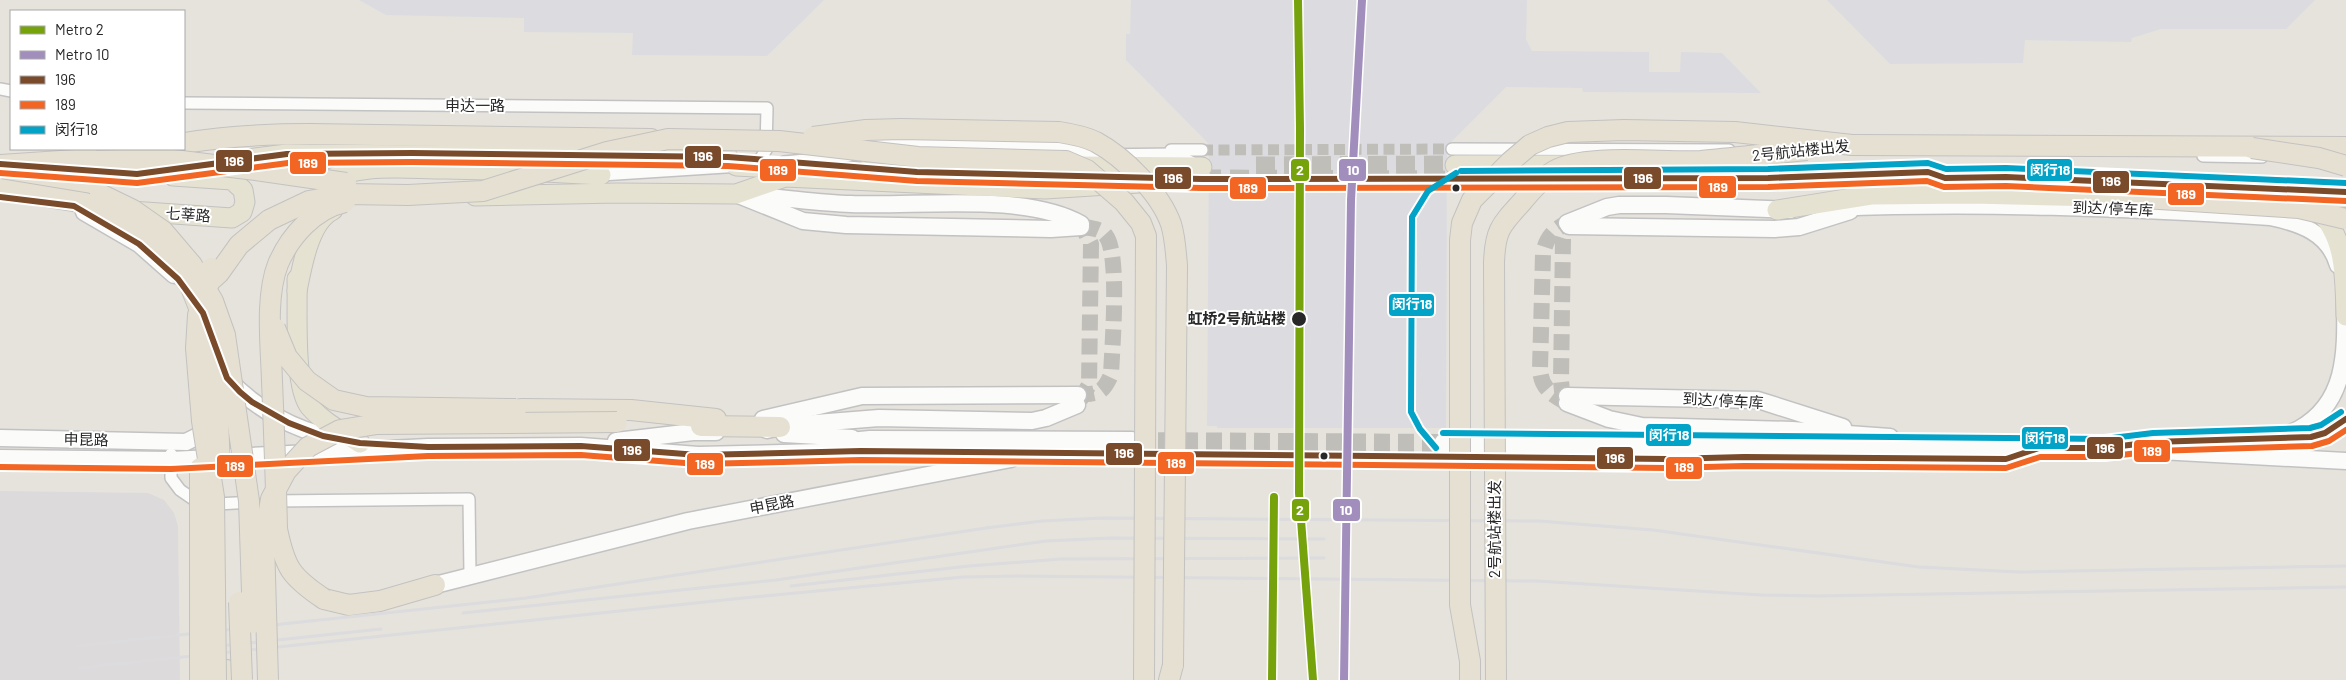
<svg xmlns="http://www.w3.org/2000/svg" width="2346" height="680" font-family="Barlow,'Noto Sans SC',sans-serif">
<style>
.industrial{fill:#dddadc}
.airport{fill:#dcdce0}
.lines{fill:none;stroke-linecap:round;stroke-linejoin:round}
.minor-tunnel{stroke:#c0beb9;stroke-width:11;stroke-dasharray:11 5.5;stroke-linecap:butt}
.secondary-tunnel{stroke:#c0beb9;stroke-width:16;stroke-dasharray:16 8;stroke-linecap:butt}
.primary-tunnel{stroke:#c0beb9;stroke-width:19;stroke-dasharray:19 9;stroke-linecap:butt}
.minor-casing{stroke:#c3c2c3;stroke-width:14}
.secondary-casing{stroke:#c3c2c3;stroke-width:19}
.primary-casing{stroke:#c3c2c0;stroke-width:21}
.trunk-casing{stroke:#c3c2c0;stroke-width:22}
.minor{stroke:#fbfbfa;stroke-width:11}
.secondary{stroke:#fbfbfa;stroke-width:16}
.primary{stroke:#e5e2d2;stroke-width:19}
.trunk{stroke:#e6e0d2;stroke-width:20}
.rail{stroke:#dcdbdd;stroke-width:3}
.trunk-bridge-casing{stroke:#c3c2c0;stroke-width:22;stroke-linecap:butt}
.trunk-bridge{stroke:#e6e0d2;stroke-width:20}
.bus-1-casing{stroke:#fff;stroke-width:10}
.bus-2-casing{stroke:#fff;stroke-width:10}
.bus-3-casing{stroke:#fff;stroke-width:10}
.bus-1{stroke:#7a4b2a;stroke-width:6}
.bus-2{stroke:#f26522;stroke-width:6}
.bus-3{stroke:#02a3c6;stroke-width:6}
.metro-1-casing{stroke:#fff;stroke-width:11}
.metro-2-casing{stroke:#fff;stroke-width:11}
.metro-1{stroke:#76a20c;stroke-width:8}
.metro-2{stroke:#a28ebd;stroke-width:8}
.bus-dot{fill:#282828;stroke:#fff;stroke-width:2}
.labels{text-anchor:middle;stroke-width:4;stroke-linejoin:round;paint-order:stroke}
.street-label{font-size:15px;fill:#282828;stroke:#fff}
.stop-label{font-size:15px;font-weight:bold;fill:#282828;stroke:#fff;text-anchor:end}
.line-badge{stroke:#fff;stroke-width:2}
.badge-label{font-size:14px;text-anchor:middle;font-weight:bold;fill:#fff}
</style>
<rect width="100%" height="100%" fill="#e6e3dd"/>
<path class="industrial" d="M0,491L148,493L164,500L174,513L178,526L180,680H0Z"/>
<g class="airport">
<path d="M359,0H824L767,56L632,55L633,33L524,32V18L386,15Z"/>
<path d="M1131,0H1527L1526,39L1532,51L1649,52V72H1680L1681,52L1722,53L1761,93L1583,92L1582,88L1506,87L1447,146L1446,428H1217V426H1207L1209,144L1126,60V34H1130Z"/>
<path d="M1827,0H2315L2286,29H2161L2132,38L2131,42L2025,40L2023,63L1890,64Z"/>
</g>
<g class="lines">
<path class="minor-tunnel" d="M1202,150L1452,149"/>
<g class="secondary-tunnel">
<path d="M1078,395C1098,393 1102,395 1111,375C1112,349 1120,254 1106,236C1100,228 1090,228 1081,227"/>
<path d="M1567,396L1562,391L1561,381L1563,239L1567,226"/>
<path d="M1080,400L1089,385L1091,244L1081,224"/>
<path d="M1567,403C1551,394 1541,388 1540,369L1543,254C1546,238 1553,230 1567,223"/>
<path d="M1134,440L1443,442"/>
<path d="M1134,454L1441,456"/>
</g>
<g class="primary-tunnel">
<path d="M793,162L885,170"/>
<path d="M1256,166L1455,165"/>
<path d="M1202,179L1461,180"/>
</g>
<defs>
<g id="minor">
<path d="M0,89L11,91"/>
<path d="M184,103L767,108L766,150L757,164"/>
<path d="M868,142L1071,148L1093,155L1176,154L1195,164"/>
<path d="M1452,149L1729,150"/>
<path d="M1171,150H1202"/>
<path d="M2203,156L2262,157"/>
<path d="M784,162L848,156"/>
<path d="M601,175L741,166"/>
<path d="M171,454V478L180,490L196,501L217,504L254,502"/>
<path d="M272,501L469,499L470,575"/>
</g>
<g id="secondary">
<path d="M736,194L803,221L846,225L1051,229L1081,227"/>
<path d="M756,196C787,198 819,203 851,204C917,207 1024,192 1081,224"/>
<path d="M1834,208C1979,202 2125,208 2270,217C2300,223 2329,233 2338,265"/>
<path d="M84,212L139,244L174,275"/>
<path d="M1567,223L1607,207L1619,205H1666L1790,210"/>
<path d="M1569,226L1775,229L1799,227L1850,211"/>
<path d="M228,379C256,409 294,430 334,438"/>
<path d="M1567,396L1758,400L1843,427"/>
<path d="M1567,403L1609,419L1642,426L1792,430L1890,437"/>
<path d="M763,419L862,396L1078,395"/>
<path d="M767,430L791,425L879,418L1032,421L1046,418L1077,405"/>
<path d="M784,434L852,438"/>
<path d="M0,438L186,442L200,435L209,421"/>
<path d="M2269,439C2279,436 2290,434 2299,429C2346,403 2346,354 2345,304"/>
<path d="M616,441L693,432H716"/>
<path d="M840,442L870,439L1132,440"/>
<path d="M1443,442L2105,448L2346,461"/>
<path d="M2168,442L2311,437L2325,433L2346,419"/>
<path d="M1441,456L1667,459L1741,457"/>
<path d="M0,458L171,460L428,447L581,446L698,455L861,451L1132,454"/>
<path d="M435,585L688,521L1011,459"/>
</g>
<g id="primary">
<path d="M222,162L287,154L728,157"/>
<path d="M1455,165H1570"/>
<path d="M736,166L796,169"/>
<path d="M1074,166L1202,167"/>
<path d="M869,168L956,167"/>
<path d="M63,169L137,174L193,166"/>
<path d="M984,174L1081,176"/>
<path d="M1461,180L1768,178L1928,172L1945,178L2006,177L2312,191"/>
<path d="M322,183C359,162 404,169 445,169C497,170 549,172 601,175"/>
<path d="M475,196L617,193L736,194L785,177L1045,189L1202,179"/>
<path d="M2315,207C2346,234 2345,277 2346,316"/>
<path d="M1777,210L1871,195L1971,194L2144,198"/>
<path d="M131,211L232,218L242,212L245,202L243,190L232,180L173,176"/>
<path d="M297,279C298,308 293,387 310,407C324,423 343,432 360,443"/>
<path d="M297,291C302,267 309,221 333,210"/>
</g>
<g id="trunk">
<path d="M184,143C226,136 267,134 310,134L651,139"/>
<path d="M1852,145L2346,147"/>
<path d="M0,176L59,184L100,194"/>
<path d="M521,409L631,410L716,419"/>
<path d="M701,426L780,427"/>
<path d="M324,599L349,605L380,601L435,585"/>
<path d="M227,670L229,680"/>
<path d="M1169,680L1173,665"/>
</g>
</defs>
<use href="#minor" class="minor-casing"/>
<use href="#secondary" class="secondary-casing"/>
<use href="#primary" class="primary-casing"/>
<use href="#trunk" class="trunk-casing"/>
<use href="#minor" class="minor"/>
<use href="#secondary" class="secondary"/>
<use href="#primary" class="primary"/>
<use href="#trunk" class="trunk"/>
<g class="rail">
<path d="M791,586L969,566L1061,559L1324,558"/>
<path d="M463,613L776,580L1046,541L1111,538L1324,539"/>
<path d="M77,646L526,598L986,528L1042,521L1102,518L1539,521L1653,530L1919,567L2019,572L2346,566"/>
<path d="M220,646L381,629"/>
<path d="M79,668L743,598L963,577L1016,576L1537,581L1761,595L1818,596L2346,587"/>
</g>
<defs>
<g id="trunk-bridge">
<path d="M813,137L866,130L901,129L1059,132C1072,134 1084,136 1096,142C1124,157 1160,193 1171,224C1175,237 1176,252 1177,266L1173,665"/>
<path d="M2252,148L2319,158L2346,166"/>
<path d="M79,161L165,159L256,170L346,183"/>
<path d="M0,165L91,159"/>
<path d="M0,189L85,203L128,224L161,249L190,285L212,341L217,393L220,469"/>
<path d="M100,194L133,210L163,231L192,265L213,301L225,335L249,501L253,623"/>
<path d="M2144,198L2299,208L2346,219"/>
<path d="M2293,198L2346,197"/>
<path d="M211,268L209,282L198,315L196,348L202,421L214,497L216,680"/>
<path d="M209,282L219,273L239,245L269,220L309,201L347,194L408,195L483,191L607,152L668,139L779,141L918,157L1066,161L1087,170L1124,202L1141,223L1146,236L1144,680"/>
<path d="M275,328L287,357L307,381L334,400L366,407L516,409"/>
<path d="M324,599C291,577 285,568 277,529C276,480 274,431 272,381C271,346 265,297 278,264C290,236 314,209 345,202"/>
<path d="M239,602L242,680"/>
<path d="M200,680V468"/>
<path d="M268,680L264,541L271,499L286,471L308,447L340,430L377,424L617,422"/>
<path d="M1470,680V661L1460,605V240L1462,223L1472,200L1510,162L1530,145L1548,137L1568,132L1624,130L1735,132L1852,145"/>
<path d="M1496,680L1494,263C1495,231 1500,226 1521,203C1530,192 1542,178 1554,171C1584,153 1663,163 1701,161C1736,158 1772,153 1807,150"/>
</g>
</defs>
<use href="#trunk-bridge" class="trunk-bridge-casing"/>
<use href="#trunk-bridge" class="trunk-bridge"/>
<defs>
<g id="bus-1">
<path d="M0,164L137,174L287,154L412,153L728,157L917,172L1202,179L1768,178L1928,172L1945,178L2006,177L2346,192"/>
<path d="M0,197L74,206L139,244L178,279L203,313L227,378L240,392L252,402L289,423L323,436L360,443L428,447L581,446L698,455L861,451L1667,459L1744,457L2006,459L2039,448H2105L2153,442L2311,437L2325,433L2346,419"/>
</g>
<g id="bus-2">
<path d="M0,173L137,183L288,163L412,162L728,166L917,181L1202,188L1768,187L1927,181L1944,187L2006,186L2346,201"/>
<path d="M0,467L171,469L428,456L581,455L698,464L861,460L1667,468L1744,466L2006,468L2040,457H2105L2154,451L2312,446L2329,441L2346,430"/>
</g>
<g id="bus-3">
<path d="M1461,171L1768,169L1928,163L1946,169L2006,168L2346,183"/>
<path d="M1443,433L2104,439L2153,433L2310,428L2321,425L2341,412"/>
<path d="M1436,448L1420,429L1411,412L1412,217L1428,191L1456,173"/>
</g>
</defs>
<use href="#bus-1" class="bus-1-casing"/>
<use href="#bus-2" class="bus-2-casing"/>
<use href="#bus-3" class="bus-3-casing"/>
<use href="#bus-1" class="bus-1"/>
<use href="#bus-2" class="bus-2"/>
<use href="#bus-3" class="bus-3"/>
<defs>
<g id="metro-1">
<path d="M1298,0L1300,128L1299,493L1313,680"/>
<path d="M1272,680L1274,497"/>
</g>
<path id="metro-2" d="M1344,680L1351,200L1362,0"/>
</defs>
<use href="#metro-1" class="metro-1-casing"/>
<use href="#metro-2" class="metro-2-casing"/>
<use href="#metro-1" class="metro-1"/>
<use href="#metro-2" class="metro-2"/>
</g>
<g class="bus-dot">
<circle cx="1456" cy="188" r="4.5"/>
<circle cx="1299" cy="319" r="8"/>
<circle cx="1324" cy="456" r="4.5"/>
</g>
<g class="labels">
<g class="street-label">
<text x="475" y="111">申达一路</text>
<text transform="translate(1801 151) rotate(-6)" y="5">2号航站楼出发</text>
<text transform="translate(2113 209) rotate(2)" y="5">到达/停车库</text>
<text transform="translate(188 215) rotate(4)" y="5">七莘路</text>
<text transform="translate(1723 401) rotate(3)" y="5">到达/停车库</text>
<text transform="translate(86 440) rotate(1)" y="5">申昆路</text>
<text transform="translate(772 505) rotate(-11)" y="5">申昆路</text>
<text transform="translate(1495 529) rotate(-90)" y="5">2号航站楼出发</text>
</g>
<g class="stop-label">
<text x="1286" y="324">虹桥2号航站楼</text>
</g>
</g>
<g class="line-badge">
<rect x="684" y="145" width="38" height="24" rx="5" fill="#7a4b2a"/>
<rect x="215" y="149" width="38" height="24" rx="5" fill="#7a4b2a"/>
<rect x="289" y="151" width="38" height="24" rx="5" fill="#f26522"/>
<rect x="1338" y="158" width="29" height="24" rx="5" fill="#a28ebd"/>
<rect x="2026" y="158" width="47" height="24" rx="5" fill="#02a3c6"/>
<rect x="759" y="158" width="38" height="24" rx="5" fill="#f26522"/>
<rect x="1290" y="158" width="20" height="24" rx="5" fill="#76a20c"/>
<rect x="1623" y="166" width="39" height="24" rx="5" fill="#7a4b2a"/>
<rect x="1154" y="166" width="38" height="24" rx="5" fill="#7a4b2a"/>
<rect x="2092" y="170" width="38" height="24" rx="5" fill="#7a4b2a"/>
<rect x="1698" y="175" width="39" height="24" rx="5" fill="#f26522"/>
<rect x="1229" y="176" width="38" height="24" rx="5" fill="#f26522"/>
<rect x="2167" y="182" width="38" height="24" rx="5" fill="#f26522"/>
<rect x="1388" y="293" width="47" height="24" rx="5" fill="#02a3c6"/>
<rect x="1645" y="423" width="47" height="24" rx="5" fill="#02a3c6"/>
<rect x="2021" y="426" width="48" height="24" rx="5" fill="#02a3c6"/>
<rect x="2086" y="436" width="38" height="24" rx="5" fill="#7a4b2a"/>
<rect x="613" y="438" width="38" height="24" rx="5" fill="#7a4b2a"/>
<rect x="2133" y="439" width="38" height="24" rx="5" fill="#f26522"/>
<rect x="1105" y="442" width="38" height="24" rx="5" fill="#7a4b2a"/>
<rect x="1596" y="446" width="38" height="24" rx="5" fill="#7a4b2a"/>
<rect x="1157" y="451" width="38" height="24" rx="5" fill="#f26522"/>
<rect x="686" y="452" width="38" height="24" rx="5" fill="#f26522"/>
<rect x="216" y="454" width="38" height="24" rx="5" fill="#f26522"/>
<rect x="1665" y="456" width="38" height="24" rx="5" fill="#f26522"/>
<rect x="1332" y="498" width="29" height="24" rx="5" fill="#a28ebd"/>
<rect x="1291" y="498" width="19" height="24" rx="5" fill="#76a20c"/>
</g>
<g class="badge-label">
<text x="703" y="161">196</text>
<text x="234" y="166">196</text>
<text x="308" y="168">189</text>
<text x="1353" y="175">10</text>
<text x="2050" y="175">闵行18</text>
<text x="778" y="175">189</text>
<text x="1300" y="175">2</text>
<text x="1643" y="183">196</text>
<text x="1173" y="183">196</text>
<text x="2111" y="186">196</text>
<text x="1718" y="192">189</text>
<text x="1248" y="193">189</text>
<text x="2186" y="199">189</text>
<text x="1412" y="309">闵行18</text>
<text x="1669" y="440">闵行18</text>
<text x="2045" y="443">闵行18</text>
<text x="2105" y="453">196</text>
<text x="632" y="455">196</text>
<text x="2152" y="456">189</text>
<text x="1124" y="458">196</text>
<text x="1615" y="463">196</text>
<text x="1176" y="468">189</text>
<text x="705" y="469">189</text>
<text x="235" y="471">189</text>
<text x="1684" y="472">189</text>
<text x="1346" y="515">10</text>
<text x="1300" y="515">2</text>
</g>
<rect x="10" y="10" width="175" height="140" fill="#ffffff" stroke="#a9a9a9"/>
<rect x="20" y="26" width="25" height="8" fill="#76a20c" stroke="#a9a9a9"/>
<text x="55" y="35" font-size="15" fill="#282828">Metro 2</text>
<rect x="20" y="51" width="25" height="8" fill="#a28ebd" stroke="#a9a9a9"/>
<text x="55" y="60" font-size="15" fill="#282828">Metro 10</text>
<rect x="20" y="76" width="25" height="8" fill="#7a4b2a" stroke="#a9a9a9"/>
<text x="55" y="85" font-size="15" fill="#282828">196</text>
<rect x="20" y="101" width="25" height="8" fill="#f26522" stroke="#a9a9a9"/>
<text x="55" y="110" font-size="15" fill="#282828">189</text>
<rect x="20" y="126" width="25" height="8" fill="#02a3c6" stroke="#a9a9a9"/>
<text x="55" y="135" font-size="15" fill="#282828">闵行18</text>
</svg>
